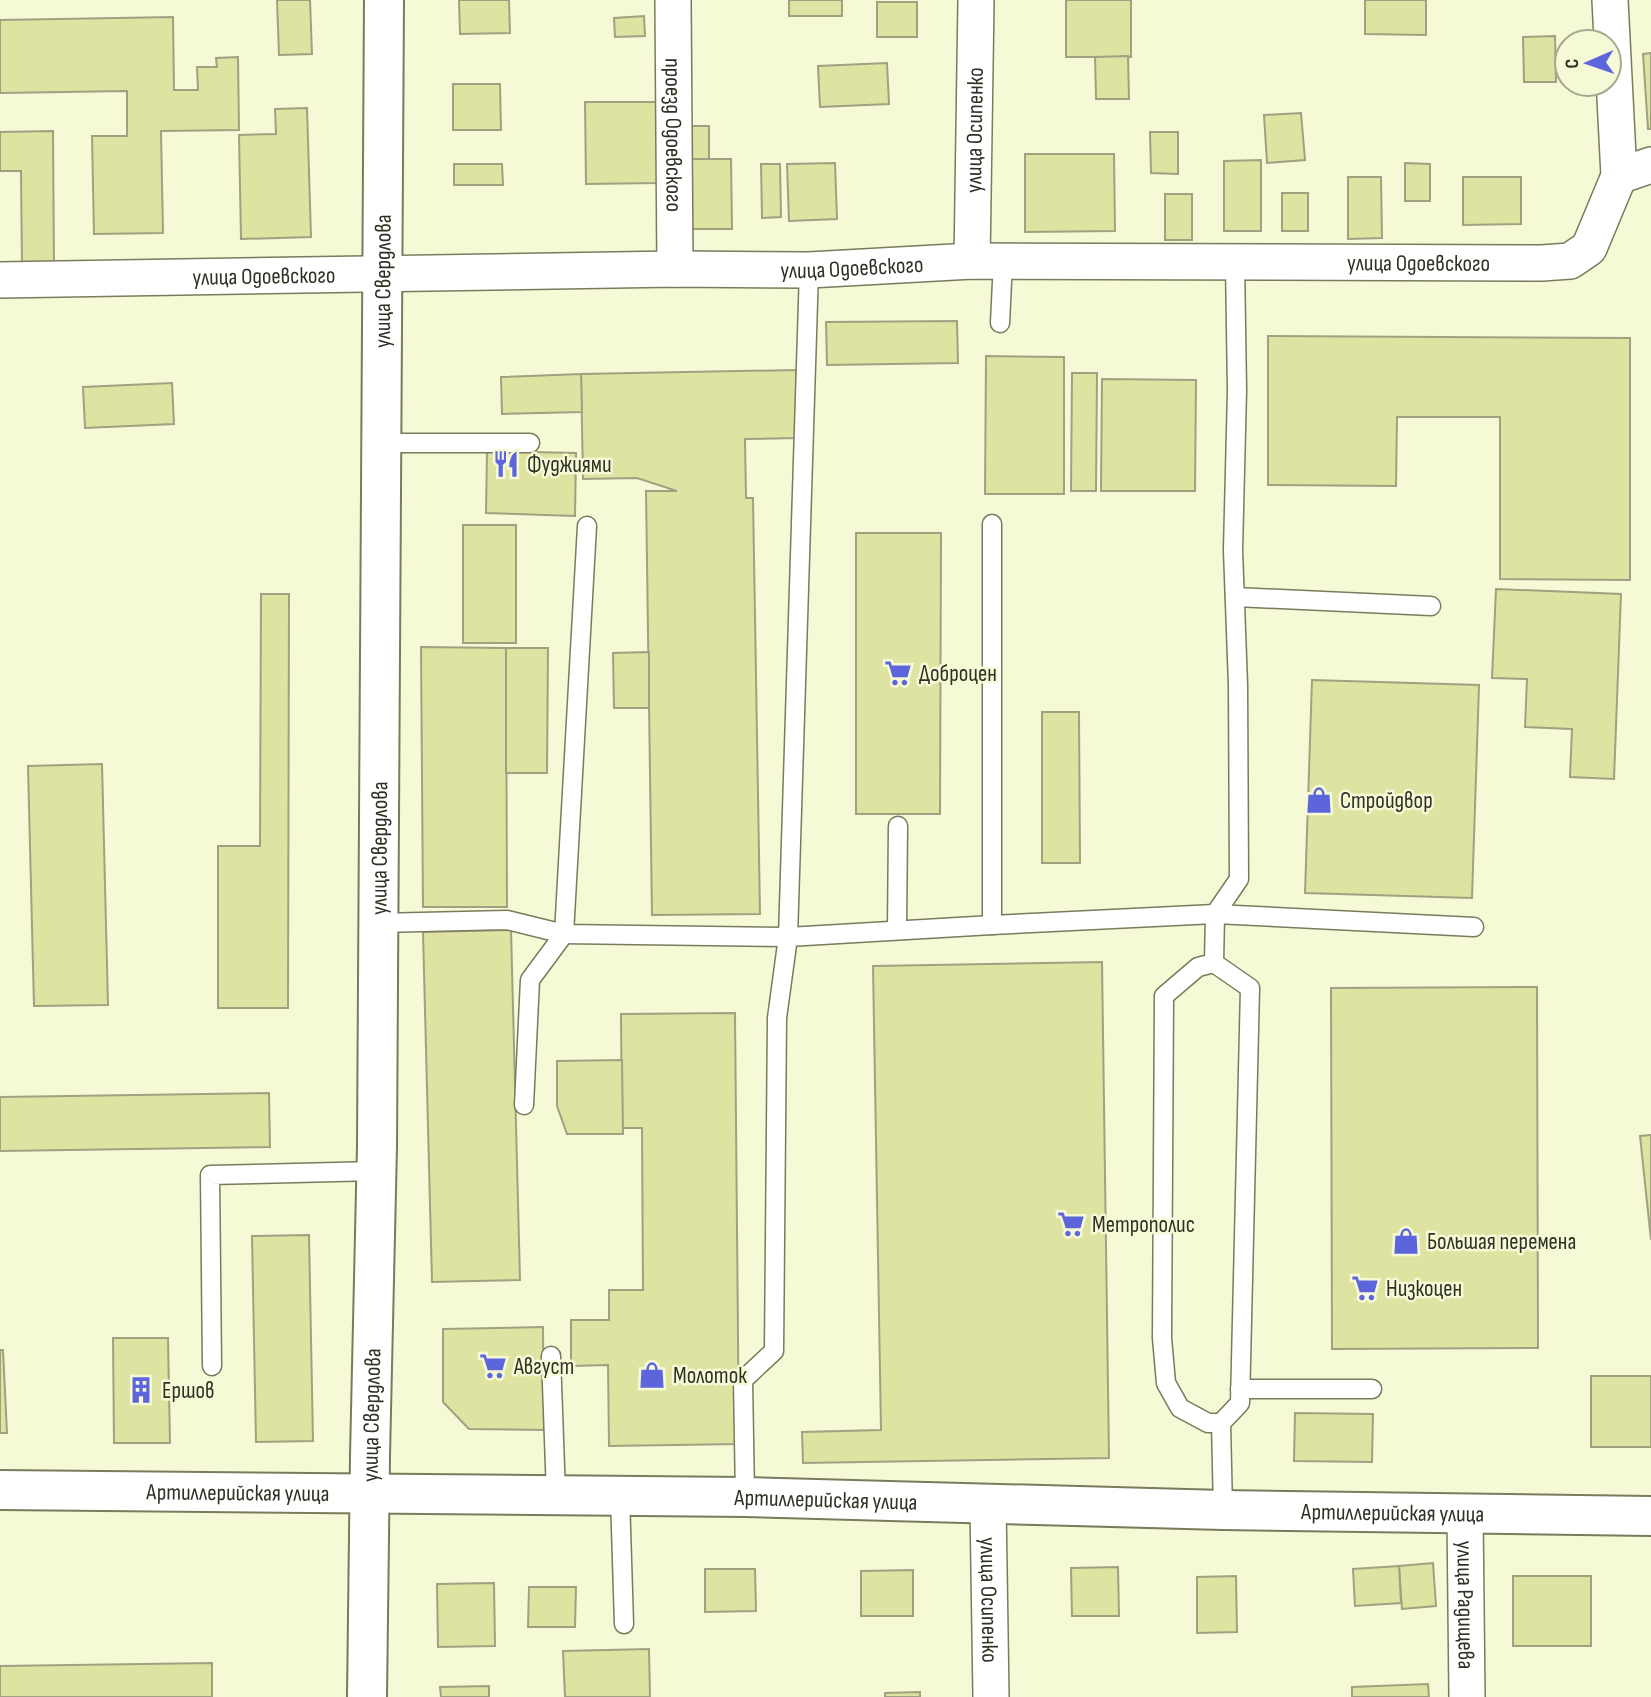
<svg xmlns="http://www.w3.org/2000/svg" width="1651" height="1697" font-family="'Sofia Sans Condensed',sans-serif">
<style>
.building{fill:#dfe3a1;stroke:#9fa181;stroke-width:2}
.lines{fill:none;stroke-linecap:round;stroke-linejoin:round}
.service-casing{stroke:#797b5c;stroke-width:21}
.minor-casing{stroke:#797b5c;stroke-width:38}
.tertiary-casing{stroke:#797b5c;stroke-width:42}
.service{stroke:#fff;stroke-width:18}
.minor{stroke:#fff;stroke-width:35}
.tertiary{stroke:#fff;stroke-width:38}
.labels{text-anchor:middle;stroke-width:5;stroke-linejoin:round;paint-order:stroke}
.street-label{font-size:23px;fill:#303124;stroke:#f6f9d6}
.poi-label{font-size:23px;fill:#303124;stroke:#f6f9d6;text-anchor:start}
</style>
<rect width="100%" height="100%" fill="#f6f9d6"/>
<g class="building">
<path d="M277,0H310L312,54L279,55Z"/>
<path d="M459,0H509L510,33L460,34Z"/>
<rect x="789" y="0" width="53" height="16"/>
<rect x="1066" y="0" width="65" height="57"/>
<path d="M1365,0H1426V35L1365,34Z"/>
<rect x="877" y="2" width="40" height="35"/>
<path d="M644,16L645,36L615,37L614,18Z"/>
<path d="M173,17L174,90H198L197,67H217L216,58L238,57L239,130L161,131L163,233L94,234L92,136H127V91L0,93V20Z"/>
<path d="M1555,36L1556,82H1524L1523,37Z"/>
<path d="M1651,53V129H1648L1643,54Z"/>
<path d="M1128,56L1129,99H1096L1095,57Z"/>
<path d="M887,63L889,104L820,107L818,66Z"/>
<path d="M453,84H500L501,130H453Z"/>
<path d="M585,102H658L659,183L586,184Z"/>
<path d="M307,108L311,237L241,239L239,135L276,134L275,109Z"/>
<path d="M1301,113L1305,160L1267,163L1264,115Z"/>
<rect x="686" y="126" width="23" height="33"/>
<path d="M53,131L54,268H22L21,171H0V132Z"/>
<path d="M1150,132H1178V174L1151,173Z"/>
<path d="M1025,154H1114L1115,231L1025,232Z"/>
<path d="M686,159H731L732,229H688Z"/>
<path d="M1261,160V231H1224V161Z"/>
<path d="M835,163L837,219L789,221L787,164Z"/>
<path d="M1405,163L1430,164V201H1405Z"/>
<path d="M454,164H502L503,185H454Z"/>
<path d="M761,164H780L781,217L762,218Z"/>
<path d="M1348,177H1381L1382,238L1348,239Z"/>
<path d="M1463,177H1521V224L1463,225Z"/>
<rect x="1282" y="193" width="26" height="38"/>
<rect x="1165" y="194" width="27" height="46"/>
<path d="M957,321L958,363L827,365L826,322Z"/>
<path d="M1268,336L1630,338V580L1500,579V417H1397L1396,486L1268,485Z"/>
<path d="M986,356L1064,357V494H985Z"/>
<path d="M796,370L797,438L745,439L746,498H753L760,914L652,915L646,491H677L637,478L583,479L581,374Z"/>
<path d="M1072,373H1097L1096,491H1071Z"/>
<path d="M581,374L582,412L502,414L501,377Z"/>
<path d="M1102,379L1196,380L1195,491H1101Z"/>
<path d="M172,383L174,424L85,428L83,387Z"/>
<path d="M487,451L576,453L575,516L486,513Z"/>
<rect x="463" y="525" width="53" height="118"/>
<path d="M856,533H941L940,814H856Z"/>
<path d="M1496,589L1621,594L1614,779L1570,777L1572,729L1525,727L1527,679L1492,678Z"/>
<path d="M261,594H289L288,1008H218V846H260Z"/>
<path d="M421,647L506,648L507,907H423Z"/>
<path d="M506,648H548L547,773H506Z"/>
<path d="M649,652V708H614L613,653Z"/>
<path d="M1312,680L1479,685L1472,898L1305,893Z"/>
<path d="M1042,712H1079L1080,863H1042Z"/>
<path d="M102,764L108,1005L34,1006L28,766Z"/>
<path d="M511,930L520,1280L432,1282L423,932Z"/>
<path d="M1102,962L1109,1458L803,1463L802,1432L881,1430L873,966Z"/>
<path d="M1537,987L1538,1348L1332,1349L1331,988Z"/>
<path d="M735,1013L739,1444L609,1446L608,1365L571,1366V1320H609V1290H643L642,1128H622L621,1014Z"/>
<path d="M622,1060L623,1134H567L557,1106V1061Z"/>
<path d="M269,1093L270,1147L0,1151V1097Z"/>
<path d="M1651,1135V1240L1640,1136Z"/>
<path d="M309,1235L313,1441L256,1442L252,1236Z"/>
<path d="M543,1327L544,1430L469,1429L443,1402V1329Z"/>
<path d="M113,1338H168L170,1443H114Z"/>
<path d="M0,1350H3L7,1433H0Z"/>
<rect x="1591" y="1376" width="60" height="71"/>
<path d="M1295,1413L1373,1414L1372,1462L1294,1461Z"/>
<path d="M1433,1563L1436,1606L1402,1609L1399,1566Z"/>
<path d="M1399,1566L1401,1603L1355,1606L1353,1569Z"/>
<path d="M1118,1567L1119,1616H1072L1071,1568Z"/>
<path d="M705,1569H755L756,1611L705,1612Z"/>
<path d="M913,1570V1616H861V1571Z"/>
<path d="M1236,1576L1237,1632L1197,1633V1577Z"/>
<rect x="1513" y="1576" width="78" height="70"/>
<path d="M494,1583L495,1646L438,1647L437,1584Z"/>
<path d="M529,1587H576L575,1627H528Z"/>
<path d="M649,1649L650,1697H565L563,1651Z"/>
<path d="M212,1663V1697H0V1666Z"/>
<path d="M1428,1684L1429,1697H1352V1687Z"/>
<path d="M489,1686V1697H441L440,1687Z"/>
<path d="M920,1692V1697H885V1693Z"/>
</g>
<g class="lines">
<defs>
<g id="service">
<path d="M1000,323L1003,261"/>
<path d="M381,443H530"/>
<path d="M992,524V925L1215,914L1474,927"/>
<path d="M1235,597L1431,606"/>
<path d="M378,923L507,920L564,934L788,937L809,270"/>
<path d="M897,930L898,826"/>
<path d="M1214,963L1198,967L1164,996L1162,1338L1166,1383L1180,1408L1208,1423H1221"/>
<path d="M524,1105L530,980L564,934L587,526"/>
<path d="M551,1356L556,1495"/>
<path d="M212,1366L210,1175L377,1171"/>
<path d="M1240,1389H1372"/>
<path d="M620,1496L624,1624"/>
<path d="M745,1497L743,1380L774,1351L777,1018L788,937L992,925"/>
<path d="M1223,1510L1221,1423L1240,1403L1250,988L1214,963L1215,914L1239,879L1238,685L1233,550L1237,391L1235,262"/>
</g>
<g id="minor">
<path id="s1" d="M673,0L675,269"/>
<path d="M1610,0L1619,176"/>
<path id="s2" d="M972,261L976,0"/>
<path id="s3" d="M0,280L675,269L809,270L972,261L1542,263L1570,261L1589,248L1619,176L1651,165"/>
<path id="s4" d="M988,1504L991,1697"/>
<path id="s5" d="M1465,1514L1467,1697"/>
</g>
<g id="tertiary">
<path id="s6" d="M0,1490L745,1497L1223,1510L1651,1516"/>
<path id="s7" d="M367,1697L370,1456L377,1146L384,0"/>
</g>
</defs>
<use href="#service" class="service-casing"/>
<use href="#minor" class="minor-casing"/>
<use href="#tertiary" class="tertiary-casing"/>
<use href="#service" class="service"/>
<use href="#minor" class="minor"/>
<use href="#tertiary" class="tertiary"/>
</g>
<defs>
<symbol id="restaurant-bare" viewBox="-9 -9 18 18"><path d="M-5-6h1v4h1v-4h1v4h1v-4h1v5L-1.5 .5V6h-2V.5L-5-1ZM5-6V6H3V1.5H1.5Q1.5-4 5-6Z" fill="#5d65dd" stroke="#f6f9d6" stroke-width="2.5" paint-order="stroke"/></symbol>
<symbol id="supermarket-bare" viewBox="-9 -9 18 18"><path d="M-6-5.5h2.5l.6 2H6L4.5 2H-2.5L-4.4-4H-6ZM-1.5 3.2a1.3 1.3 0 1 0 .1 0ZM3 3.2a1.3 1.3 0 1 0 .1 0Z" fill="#5d65dd" stroke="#f6f9d6" stroke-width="2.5" paint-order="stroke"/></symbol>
<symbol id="shop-bare" viewBox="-9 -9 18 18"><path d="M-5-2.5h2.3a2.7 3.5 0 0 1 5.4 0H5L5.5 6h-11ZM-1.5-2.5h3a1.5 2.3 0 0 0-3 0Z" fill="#5d65dd" stroke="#f6f9d6" stroke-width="2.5" paint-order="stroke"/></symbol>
<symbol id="building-bare" viewBox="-9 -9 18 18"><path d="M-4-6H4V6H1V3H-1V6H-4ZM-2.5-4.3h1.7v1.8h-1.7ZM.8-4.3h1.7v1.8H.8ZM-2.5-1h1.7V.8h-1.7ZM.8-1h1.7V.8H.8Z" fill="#5d65dd" stroke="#f6f9d6" stroke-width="2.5" paint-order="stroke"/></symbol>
</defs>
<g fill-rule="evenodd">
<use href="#restaurant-bare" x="487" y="445" width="38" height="38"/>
<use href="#supermarket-bare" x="879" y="654" width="38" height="38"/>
<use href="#shop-bare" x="1300" y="781" width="38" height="38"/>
<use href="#supermarket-bare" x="1052" y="1205" width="38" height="38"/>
<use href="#shop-bare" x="1387" y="1222" width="38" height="38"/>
<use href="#supermarket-bare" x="1346" y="1269" width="38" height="38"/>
<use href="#supermarket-bare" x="474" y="1347" width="38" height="38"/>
<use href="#shop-bare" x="633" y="1356" width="38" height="38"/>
<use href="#building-bare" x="122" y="1371" width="38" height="38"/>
</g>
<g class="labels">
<g class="street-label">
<text dy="8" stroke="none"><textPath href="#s2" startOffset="131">улица Осипенко</textPath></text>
<text dy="8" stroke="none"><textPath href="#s1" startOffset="135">проезд Одоевского</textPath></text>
<text dy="8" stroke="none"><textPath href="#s3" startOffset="1419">улица Одоевского</textPath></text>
<text dy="8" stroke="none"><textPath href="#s3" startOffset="852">улица Одоевского</textPath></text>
<text dy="8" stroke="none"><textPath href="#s3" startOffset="264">улица Одоевского</textPath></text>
<text dy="8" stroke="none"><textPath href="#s7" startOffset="1416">улица Свердлова</textPath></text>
<text dy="8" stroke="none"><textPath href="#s7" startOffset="849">улица Свердлова</textPath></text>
<text dy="8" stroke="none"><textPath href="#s7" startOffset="282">улица Свердлова</textPath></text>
<text dy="8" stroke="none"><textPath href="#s6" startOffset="238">Артиллерийская улица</textPath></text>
<text dy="8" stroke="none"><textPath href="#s6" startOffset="826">Артиллерийская улица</textPath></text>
<text dy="8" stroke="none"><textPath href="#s6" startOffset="1393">Артиллерийская улица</textPath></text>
<text dy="8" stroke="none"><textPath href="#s4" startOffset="96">улица Осипенко</textPath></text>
<text dy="8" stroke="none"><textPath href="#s5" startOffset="91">улица Радищева</textPath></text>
</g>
<g class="poi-label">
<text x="527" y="472">Фуджиями</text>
<text x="919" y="681">Доброцен</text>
<text x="1340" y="808">Стройдвор</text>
<text x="1092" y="1232">Метрополис</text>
<text x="1427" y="1249">Большая перемена</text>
<text x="1386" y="1296">Низкоцен</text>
<text x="514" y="1374">Август</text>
<text x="673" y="1383">Молоток</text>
<text x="162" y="1398">Ершов</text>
</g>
</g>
<g transform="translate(1588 63) rotate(268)"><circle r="33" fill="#f6f9d6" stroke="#a7a98f" stroke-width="2"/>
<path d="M0-5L12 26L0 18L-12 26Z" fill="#5d65dd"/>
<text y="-10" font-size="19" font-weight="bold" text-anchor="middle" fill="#303124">С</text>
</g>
</svg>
